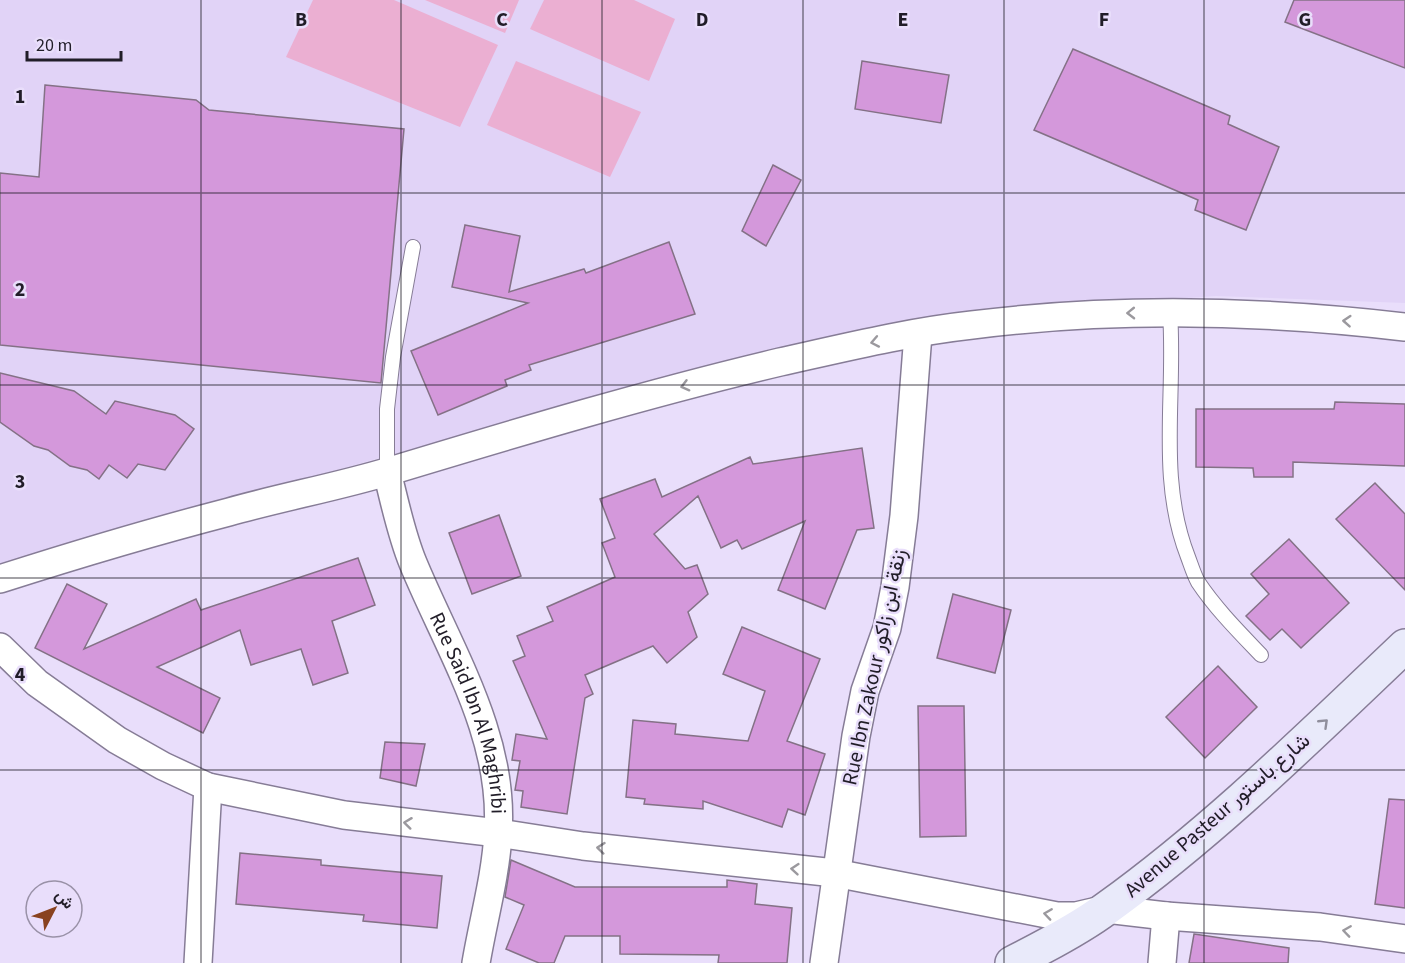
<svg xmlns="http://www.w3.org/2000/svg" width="1405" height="963" font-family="'Source Sans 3',Vazirmatn,sans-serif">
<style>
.built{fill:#e1d3f7}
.green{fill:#ebafd2}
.building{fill:#d498db;stroke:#847186;stroke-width:1.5}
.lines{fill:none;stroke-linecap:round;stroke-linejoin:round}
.lane-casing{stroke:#867c96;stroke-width:16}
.street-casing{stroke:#867c96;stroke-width:30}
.secondary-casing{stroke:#867c96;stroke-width:36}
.lane{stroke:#fff;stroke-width:14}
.street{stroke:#fff;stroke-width:27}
.secondary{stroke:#e9eafa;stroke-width:33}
.oneway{stroke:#9b999e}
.oneway2{stroke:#8f8e9c}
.grid{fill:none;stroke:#211d28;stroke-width:1.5;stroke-opacity:0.55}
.labels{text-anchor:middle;stroke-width:5;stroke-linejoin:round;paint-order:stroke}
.street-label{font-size:21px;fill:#211d28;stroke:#e9defb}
.grid-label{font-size:20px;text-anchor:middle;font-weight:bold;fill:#211d28;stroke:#e9defb;stroke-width:5;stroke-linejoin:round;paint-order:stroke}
</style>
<rect width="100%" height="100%" fill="#e9defb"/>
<path class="built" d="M0,0H1405V303L1216,296L970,314L498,425L0,564Z"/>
<g class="green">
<path d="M313,0H394L498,45L460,127L286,57Z"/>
<path d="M425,0H519L505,33Z"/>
<path d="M544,0H634L675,19L649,81L530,29Z"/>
<path d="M516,61L641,112L610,177L487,125Z"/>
</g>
<g class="building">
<path d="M1294,0H1405V68L1285,22Z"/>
<path d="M1073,49L1230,116L1228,124L1279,147L1246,230L1195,210L1198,200L1034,130Z"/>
<path d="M862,61L949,75L941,123L855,109Z"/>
<path d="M45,85L196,100L209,110L404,129L381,383L0,345V173L39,177Z"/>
<path d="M773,165L801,180L766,246L742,231Z"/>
<path d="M465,225L520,236L509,292L584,269L586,273L669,242L695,314L529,365L531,370L505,380L507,386L438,415L411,351L528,303L452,287Z"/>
<path d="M0,373L74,391L106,414L115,401L175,415L194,429L165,470L138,464L127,478L109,465L99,479L87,470L70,466L48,450L34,446L0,422Z"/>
<path d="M1335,402L1405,404V466L1293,462V477H1254L1253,468L1196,467V409H1334Z"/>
<path d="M862,448L874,528L857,530L825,609L778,590L805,521L742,549L737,540L721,548L698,496L654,534L685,569L697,565L708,594L688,612L697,637L667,663L653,646L585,675L593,694L585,698L567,814L521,807L523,791L515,790L520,761L512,760L516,734L547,739L513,661L525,656L517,636L553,621L547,607L615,577L602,543L615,538L600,499L655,479L662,497L750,457L753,464Z"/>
<path d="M1375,483L1405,514V590L1336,519Z"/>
<path d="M499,515L521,576L472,594L449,533Z"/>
<path d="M1289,539L1349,603L1301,648L1282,629L1270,640L1246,616L1269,594L1251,574Z"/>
<path d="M358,558L375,605L332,621L348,673L313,685L301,649L251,665L240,630L157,667L220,698L203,733L35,648L67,584L107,604L84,649L196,599L201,610Z"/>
<path d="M953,594L1011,610L995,673L937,658Z"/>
<path d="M742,627L820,659L787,741L825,754L805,815L788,809L782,827L703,801V809L644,804L645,799L626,797L633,720L676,724L675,734L748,741L765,691L723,674Z"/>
<path d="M1218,666L1257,707L1205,758L1166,717Z"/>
<path d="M918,706H964L966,836L920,837Z"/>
<path d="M385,742L425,744L416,786L380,778Z"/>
<path d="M1389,799L1405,800V908L1375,904Z"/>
<path d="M240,853L321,860V865L442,876L437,928L363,921L364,915L236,904Z"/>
<path d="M511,860L575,887H727V880L757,884L755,904L792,908L787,963H718L719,955L620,954V936H565L554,963H539L506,949L524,905L505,897Z"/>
<path d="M1194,934L1289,948L1288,963H1189Z"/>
</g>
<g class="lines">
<defs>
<g id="lane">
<path d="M1170,313C1176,395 1157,478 1188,557C1191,565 1194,575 1198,582C1216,609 1239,632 1261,655"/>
<path d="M387,472V409L393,357L413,247"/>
</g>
<g id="street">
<path id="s1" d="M387,472C395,503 401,534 413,563C449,650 505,736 498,833C496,875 483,921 476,963"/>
<path d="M0,579C75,555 152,532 229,512C282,497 337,487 390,471C519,432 649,393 780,362C843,348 908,332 972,325C1116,307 1261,310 1405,327"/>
<path d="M0,647L37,683L117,740L163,766L208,787L344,815L498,833L583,846L835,873L1057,916H1076L1106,909L1166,916L1162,963"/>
<path d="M1166,916L1320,927L1405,939"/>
<path d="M198,963L208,787"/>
<path d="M824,963L856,736L865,691L887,628L895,587L904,516L918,334"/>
</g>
<path id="secondary" d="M1012,963C1044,947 1079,929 1107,908C1214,831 1310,736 1405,646"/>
</defs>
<use href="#lane" class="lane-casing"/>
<use href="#street" class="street-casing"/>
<use href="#secondary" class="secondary-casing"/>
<use href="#lane" class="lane"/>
<use href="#street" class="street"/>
<use href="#secondary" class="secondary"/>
</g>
<defs><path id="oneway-chevron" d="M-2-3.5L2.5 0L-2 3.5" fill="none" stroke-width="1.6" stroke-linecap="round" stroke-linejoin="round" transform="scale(1.5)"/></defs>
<g class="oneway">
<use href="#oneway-chevron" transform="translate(1131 313) rotate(179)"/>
<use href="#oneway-chevron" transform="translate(1347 321) rotate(-176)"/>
<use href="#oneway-chevron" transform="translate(875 342) rotate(169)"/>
<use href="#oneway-chevron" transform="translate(685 386) rotate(165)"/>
<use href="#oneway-chevron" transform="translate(408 823) rotate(-173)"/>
<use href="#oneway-chevron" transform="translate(601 848) rotate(-174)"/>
<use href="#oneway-chevron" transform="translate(795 869) rotate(-175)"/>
<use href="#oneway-chevron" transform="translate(1048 914) rotate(-172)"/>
<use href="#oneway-chevron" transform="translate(1347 931) rotate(-172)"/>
</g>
<use class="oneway2" href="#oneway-chevron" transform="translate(1324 723) rotate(-44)"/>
<path class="grid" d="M201,0V963M401,0V963M602,0V963M803,0V963M1004,0V963M1204,0V963M0,193H1405M0,385H1405M0,578H1405M0,770H1405"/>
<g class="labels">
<g class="street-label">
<text transform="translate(874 667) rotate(-78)" y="7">Rue Ibn Zakour زنقة ابن زاكور</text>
<text dy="7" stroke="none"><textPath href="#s1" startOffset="256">Rue Said Ibn Al Maghribi</textPath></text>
<text transform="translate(1217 815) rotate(-41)" y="7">Avenue Pasteur شارع باستور</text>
</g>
</g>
<g class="grid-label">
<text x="301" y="26">B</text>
<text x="502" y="26">C</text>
<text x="702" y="26">D</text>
<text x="903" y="26">E</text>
<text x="1104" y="26">F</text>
<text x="1305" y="26">G</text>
<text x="20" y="103">1</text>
<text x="20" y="296">2</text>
<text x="20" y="488">3</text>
<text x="20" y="681">4</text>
</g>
<g transform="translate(54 909) rotate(48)"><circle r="28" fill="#e9defb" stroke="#9991a7" stroke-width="1.5"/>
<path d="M0-4.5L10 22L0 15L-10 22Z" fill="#89421f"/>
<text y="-9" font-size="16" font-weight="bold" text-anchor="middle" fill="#211d28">ش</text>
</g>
<path d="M27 51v9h94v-9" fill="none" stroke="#211d28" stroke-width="3"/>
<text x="36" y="51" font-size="18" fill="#211d28" stroke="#e9defb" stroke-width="4.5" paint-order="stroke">20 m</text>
</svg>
